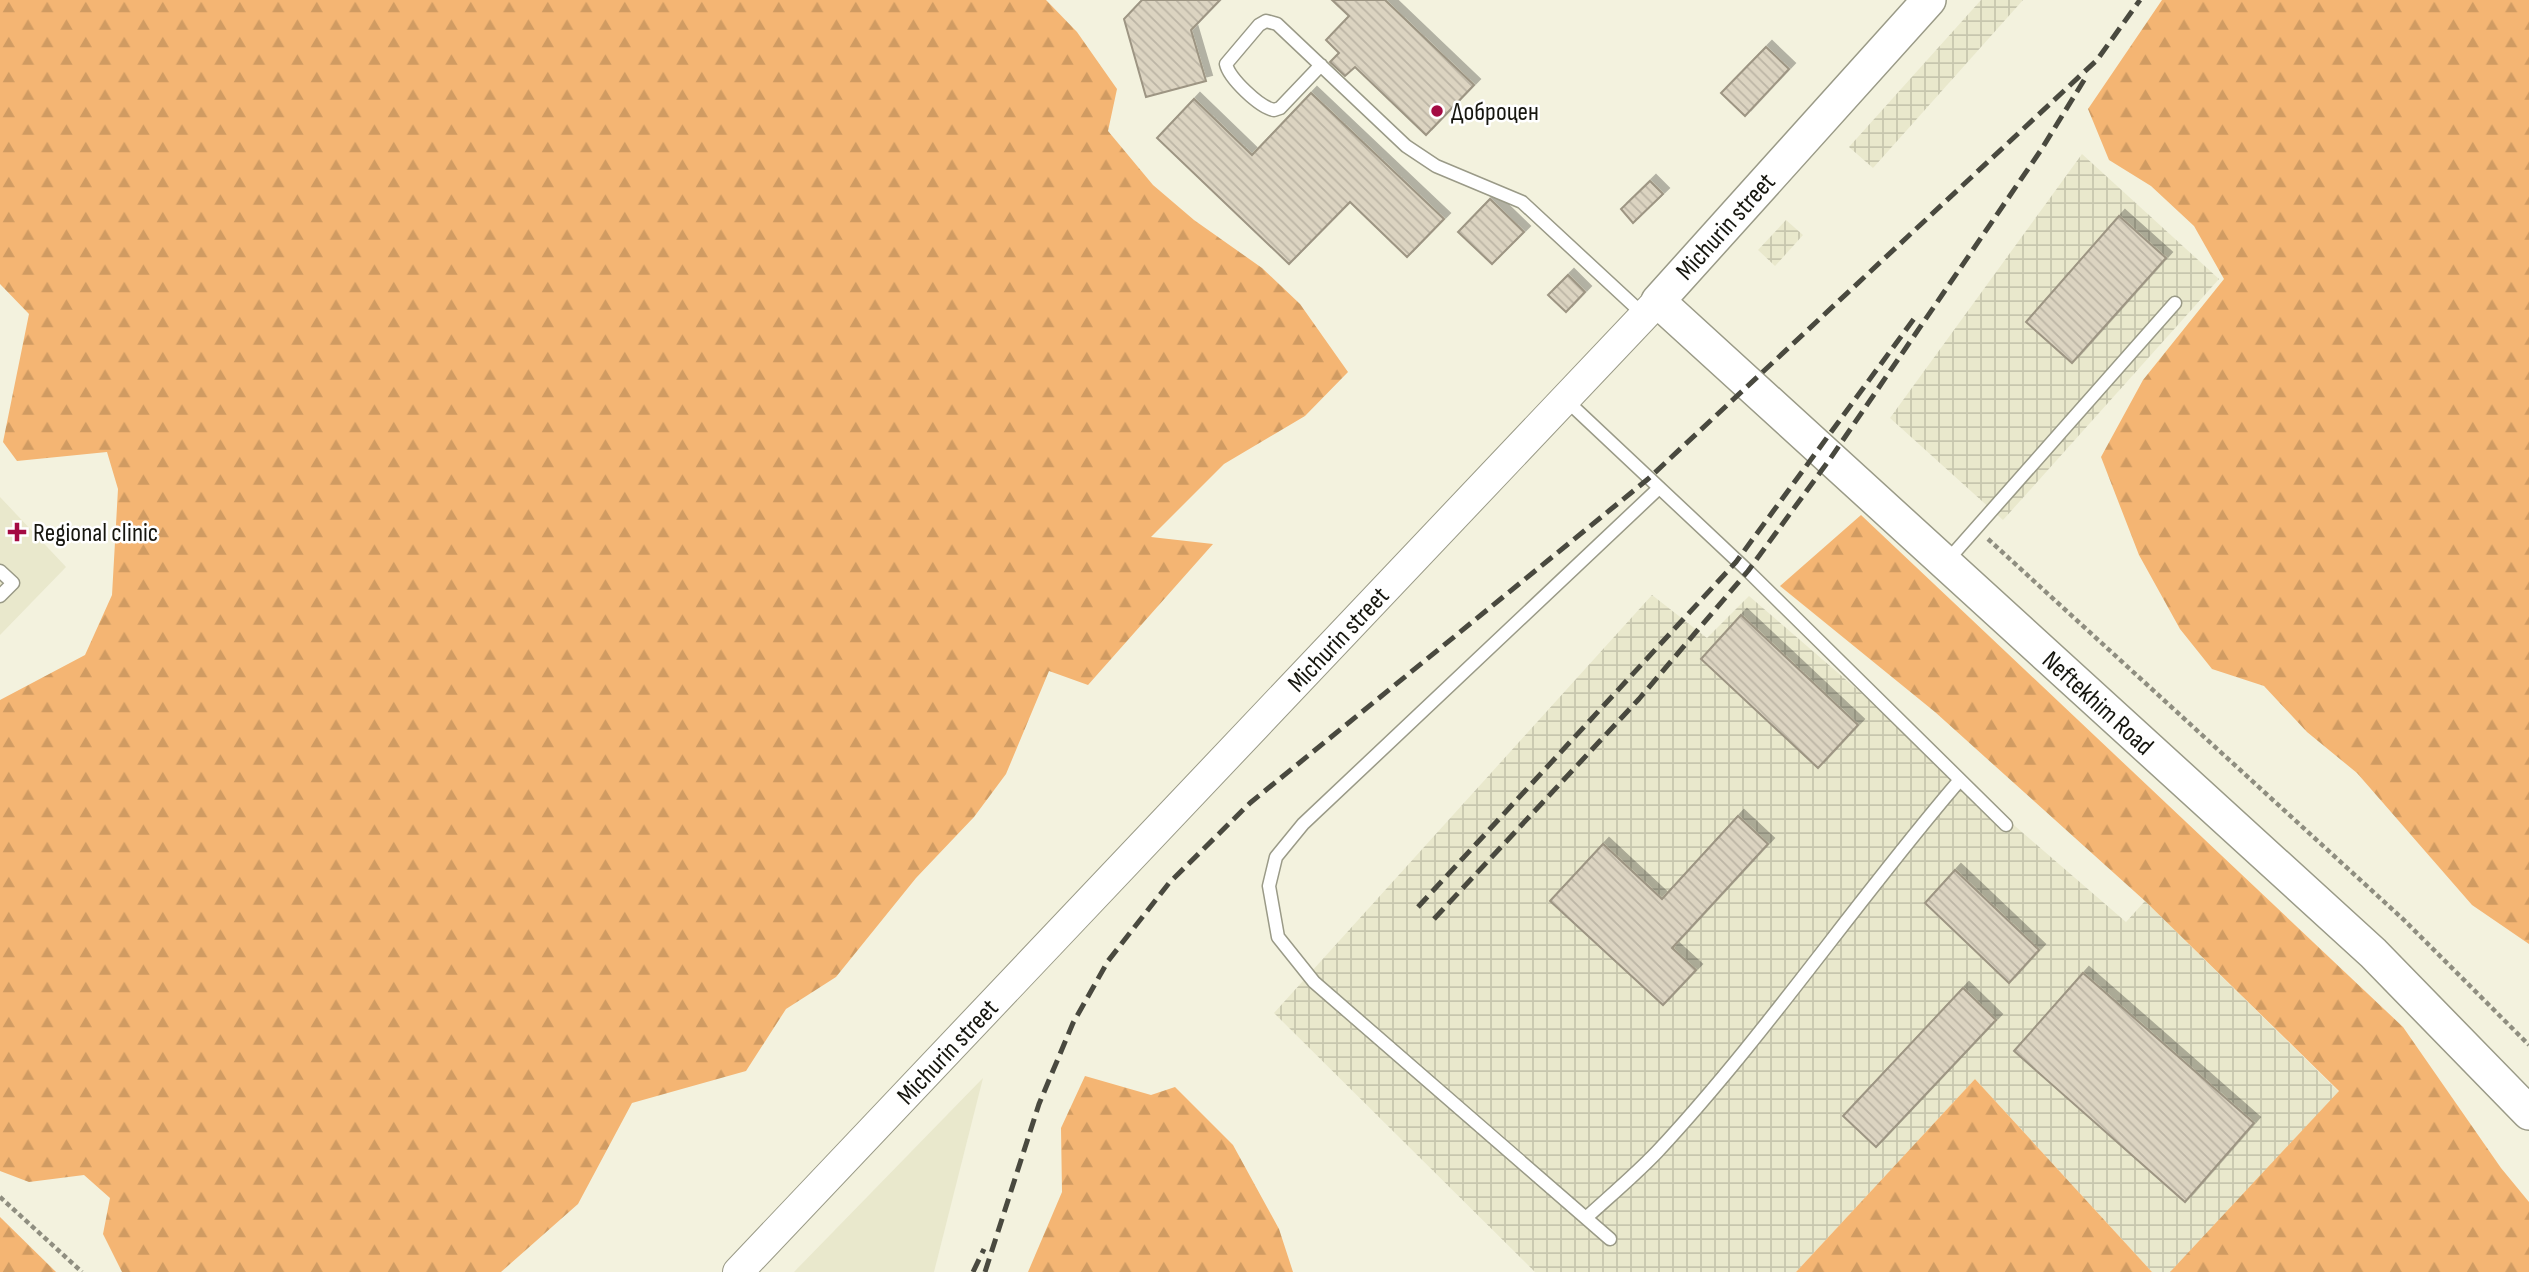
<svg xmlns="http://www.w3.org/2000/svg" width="2529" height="1272" font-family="'Sofia Sans Condensed',sans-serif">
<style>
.built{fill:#e9e8cc}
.industrial{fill:url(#industrial-grid)}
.forest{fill:url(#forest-firs)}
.building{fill:url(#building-back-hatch);stroke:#9d9583;stroke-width:2;filter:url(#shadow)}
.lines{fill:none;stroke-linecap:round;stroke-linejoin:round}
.service-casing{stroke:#9a9a87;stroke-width:15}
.tertiary-casing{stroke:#9a9a87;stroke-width:32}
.secondary-casing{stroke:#9a9a87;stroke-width:36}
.path{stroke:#8f8e80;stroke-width:4.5;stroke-dasharray:5 3.5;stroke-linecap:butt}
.service{stroke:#fff;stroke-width:12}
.tertiary{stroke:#fff;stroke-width:30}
.secondary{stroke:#fff;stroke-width:33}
.rail{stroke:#49493f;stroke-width:5;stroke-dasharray:14 7;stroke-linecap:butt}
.poi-dot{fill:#a40b43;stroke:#fff;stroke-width:2.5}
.labels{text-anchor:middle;stroke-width:5;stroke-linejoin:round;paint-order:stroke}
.poi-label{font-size:26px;fill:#16160f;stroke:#fff;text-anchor:start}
.street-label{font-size:26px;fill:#16160f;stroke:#fff}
</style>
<defs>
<pattern id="industrial-grid" width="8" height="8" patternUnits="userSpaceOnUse" patternTransform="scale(1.75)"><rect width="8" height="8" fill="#e9e8cc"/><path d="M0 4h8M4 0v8" fill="none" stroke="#c7c6ae"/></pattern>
<pattern id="forest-firs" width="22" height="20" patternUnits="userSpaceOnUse" patternTransform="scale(1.75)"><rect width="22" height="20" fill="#f4b573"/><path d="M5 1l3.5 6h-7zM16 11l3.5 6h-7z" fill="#d09b62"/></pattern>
<pattern id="building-back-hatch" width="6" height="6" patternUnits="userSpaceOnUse" patternTransform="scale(1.75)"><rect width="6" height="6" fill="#dcd4c1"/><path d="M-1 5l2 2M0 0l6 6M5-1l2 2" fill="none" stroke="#bcb5a5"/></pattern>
<filter id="shadow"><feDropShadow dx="6" dy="-6" stdDeviation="0" flood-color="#0004"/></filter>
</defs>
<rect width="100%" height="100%" fill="#f3f2de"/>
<g class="built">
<path d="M0,497L66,567L0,635Z"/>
<path d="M983,1078L934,1272H794Z"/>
</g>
<g class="industrial">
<path d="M1981,0H2023L1873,168L1849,147Z"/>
<path d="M2082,154L2219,279L2003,520L1890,418Z"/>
<path d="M1786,220L1803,235L1775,266L1758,250Z"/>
<path d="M1652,595L1707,638L1749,596L2126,922L2145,901L2339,1092L2170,1272H2152L1975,1079L1796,1272H1535L1274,1013Z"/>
</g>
<g class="forest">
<path d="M0,0H1046L1077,32L1117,89L1108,131L1153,185L1194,220L1262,268L1300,304L1348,372L1305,416L1224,464L1151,537L1213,544L1088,685L1049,671L1006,774L974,817L916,878L836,977L786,1009L746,1071L632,1103L578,1204L501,1272H122L103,1234L110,1198L84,1175L29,1182L0,1171V700L85,655L112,595L118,489L107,452L17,461L3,442L29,314L0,284Z"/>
<path d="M2162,0H2529V944L2472,905L2357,773L2307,732L2264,686L2212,669L2180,629L2139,555L2101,457L2143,380L2224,279L2194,226L2151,186L2109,160L2088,109Z"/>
<path d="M1861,515L2403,1027L2501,1168L2529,1202V1272H2170L2339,1091L2145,901L1935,712L1780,586Z"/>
<path d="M1085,1076L1151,1095L1175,1087L1233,1145L1279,1229L1293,1272H1028L1062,1192L1061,1128Z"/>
<path d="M1975,1079L2152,1272H1796Z"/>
<path d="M0,1217L56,1272H0Z"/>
</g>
<g class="building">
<path d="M1142,0H1220L1191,30L1206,81L1146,97L1124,19Z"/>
<path d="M1332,0H1385L1474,85L1426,135L1355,67L1345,76L1330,62L1339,53L1326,40L1349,16Z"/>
<path d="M1766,47L1789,69L1745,116L1721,93Z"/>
<path d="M1311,93L1444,219L1407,257L1350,202L1289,264L1157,138L1194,99L1252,155Z"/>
<path d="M1650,181L1663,194L1633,223L1621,209Z"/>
<path d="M1490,199L1524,232L1492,264L1458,232Z"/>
<path d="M2119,216L2166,258L2072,363L2026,322Z"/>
<path d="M1568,275L1585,292L1566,312L1548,295Z"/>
<path d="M1741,615L1858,725L1818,768L1701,659Z"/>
<path d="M1738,816L1768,844L1672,948L1696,970L1663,1005L1550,901L1603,844L1662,899Z"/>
<path d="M1955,870L2039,950L2009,983L1925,903Z"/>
<path d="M2083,973L2254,1123L2185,1202L2014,1051Z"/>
<path d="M1963,988L1996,1020L1876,1147L1843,1116Z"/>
</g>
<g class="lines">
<defs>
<g id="service">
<path d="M1321,65L1280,108L1274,110C1259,107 1229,78 1226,64L1259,25L1266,21L1277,24L1406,146L1436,166L1522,202L1644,315"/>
<path d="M1566,400L1748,571L2006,825"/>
<path d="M1947,561L2175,303"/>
<path d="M0,571L13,583L0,596"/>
<path d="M1587,1217C1610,1196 1635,1175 1657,1152C1766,1035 1855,902 1959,781"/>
<path d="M1610,1239L1314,982L1278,937L1269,886L1276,857L1303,824L1659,488"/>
</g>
<g id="tertiary">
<path id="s1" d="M738,1272L1658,301"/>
</g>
<g id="secondary">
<path id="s2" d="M1929,0L1658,301L2373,953L2529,1113"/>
</g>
</defs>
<use href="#service" class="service-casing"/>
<use href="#tertiary" class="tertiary-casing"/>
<use href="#secondary" class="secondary-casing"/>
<g class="path">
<path d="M1988,539L2404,920L2529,1045"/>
<path d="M0,1197L82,1272"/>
</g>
<use href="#service" class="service"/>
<use href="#tertiary" class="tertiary"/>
<use href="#secondary" class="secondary"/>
<g class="rail">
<path d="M1418,907L1736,562L1916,316"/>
<path d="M1434,919L1639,699L1748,571L1830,459L2041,150L2086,77"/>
<path d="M973,1272L984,1249"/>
<path d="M985,1272L1039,1104L1073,1023L1108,961L1169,883L1250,803L1648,479L2097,60L2140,0"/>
</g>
</g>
<g class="poi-dot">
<circle cx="1437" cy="111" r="7"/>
<path d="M13.5 521.5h7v7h7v7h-7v7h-7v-7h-7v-7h7z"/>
</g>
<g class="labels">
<g class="poi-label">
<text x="1451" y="120">Доброцен</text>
<text x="33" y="541">Regional clinic</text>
</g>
<g class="street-label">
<text transform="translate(1725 226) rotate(-48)" y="9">Michurin street</text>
<text dy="9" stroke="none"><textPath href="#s1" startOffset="872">Michurin street</textPath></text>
<text dy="9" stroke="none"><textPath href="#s2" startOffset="1001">Neftekhim Road</textPath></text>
<text dy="9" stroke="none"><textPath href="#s1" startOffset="304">Michurin street</textPath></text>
</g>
</g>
</svg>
